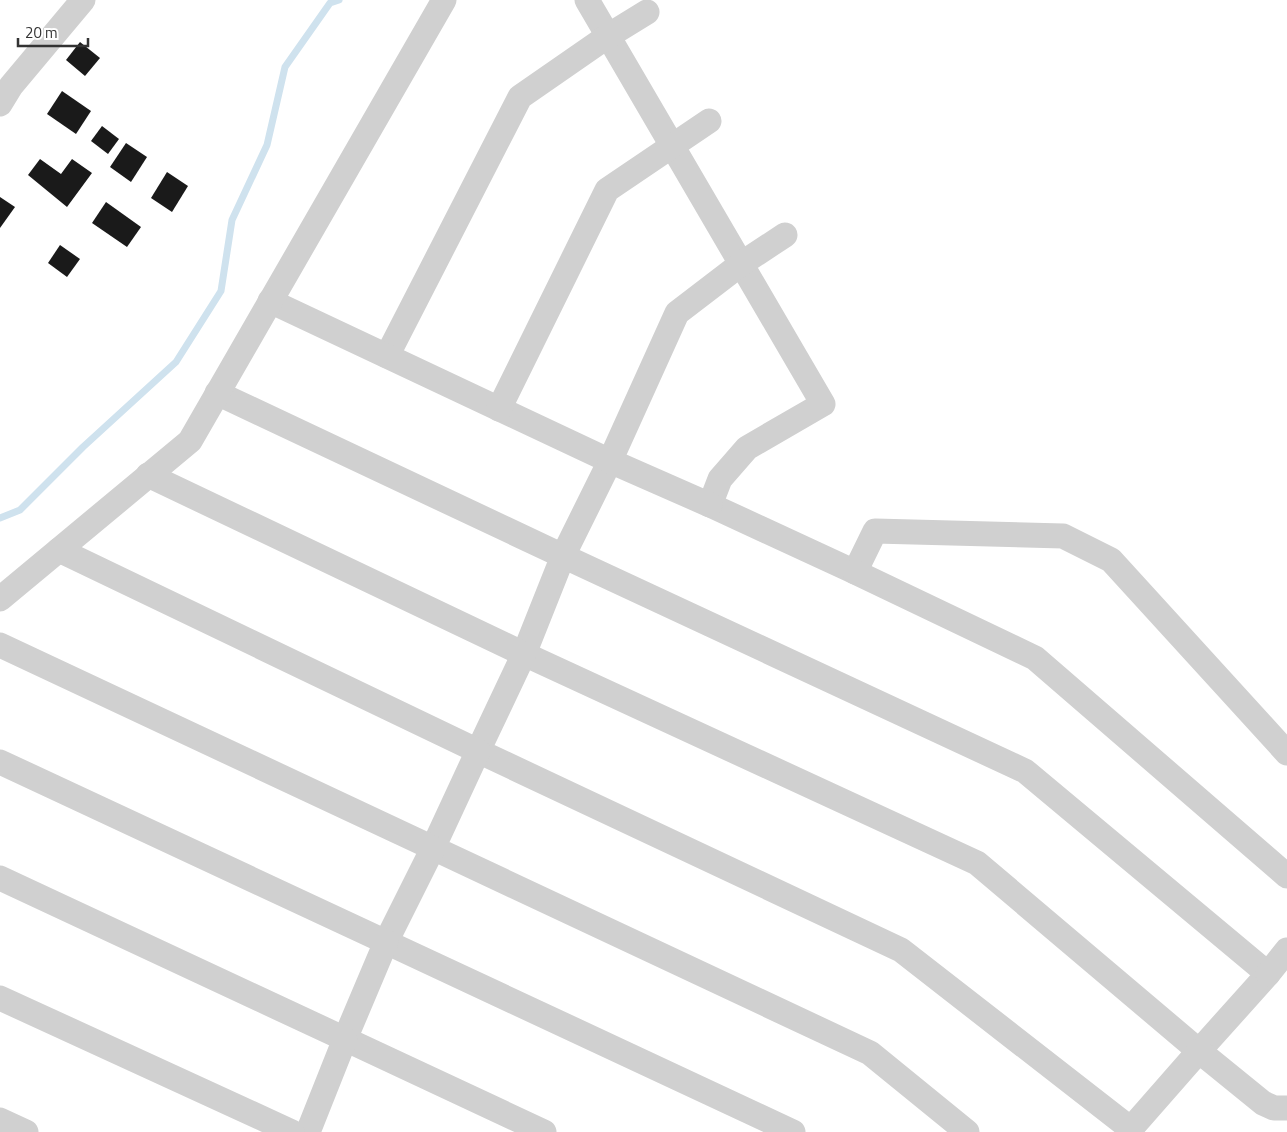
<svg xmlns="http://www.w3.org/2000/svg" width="1287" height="1132" font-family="'Titillium Web',sans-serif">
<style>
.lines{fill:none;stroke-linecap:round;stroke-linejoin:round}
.stream{stroke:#cfe2ee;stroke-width:7}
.building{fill:#1a1a1a}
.street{stroke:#d0d0d0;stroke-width:25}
</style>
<rect width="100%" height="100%" fill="#fff"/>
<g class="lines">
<path class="stream" d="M0,518L20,510L83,447L176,362L221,291L232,220L267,145L285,67L330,3L339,0"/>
</g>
<g class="building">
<path d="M80,42L100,58L85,76L66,60Z"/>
<path d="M62,91L91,111L76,134L47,114Z"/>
<path d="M102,126L119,139L108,154L91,141Z"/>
<path d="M126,143L147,157L131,182L110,167Z"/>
<path d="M40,159L61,174L72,159L92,173L67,207L28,175Z"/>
<path d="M167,172L188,186L172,212L151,198Z"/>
<path d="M0,197L15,207L0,228Z"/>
<path d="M106,202L141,227L127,247L92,223Z"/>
<path d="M60,245L80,259L67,277L48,263Z"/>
</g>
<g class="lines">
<g class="street">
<path d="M587,0L823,404L747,448L720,479L710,505L855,572L875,531L1063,536L1111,560L1287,753"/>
<path d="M0,104L11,86L83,0"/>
<path d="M387,356L520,97L608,36L647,12"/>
<path d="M217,393L563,556L524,654L977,863L1199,1051L1268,974L1025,771L563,556L610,461L270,301"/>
<path d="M499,409L607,190L709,121"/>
<path d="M148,475L524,654L478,751L901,950L1131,1129"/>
<path d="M710,505L610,461L677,313L741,264L785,235"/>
<path d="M59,550L478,751L433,848L870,1053L967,1132"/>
<path d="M855,572L1035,658L1287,876"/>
<path d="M0,599L190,441L444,0"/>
<path d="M0,645L433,848L386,942L793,1132"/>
<path d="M0,762L386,942L345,1039L544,1132"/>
<path d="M0,878L345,1039L308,1132"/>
<path d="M1268,974L1287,950"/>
<path d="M0,998L292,1132"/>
<path d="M0,1120L26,1132"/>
<path d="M1128,1132L1199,1051L1263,1103L1274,1108H1287"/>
</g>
</g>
<path d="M18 38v8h70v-8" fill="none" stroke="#333333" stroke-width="2.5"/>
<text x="25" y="38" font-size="15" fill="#333333" stroke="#ffffff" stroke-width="4" paint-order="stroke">20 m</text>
</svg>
